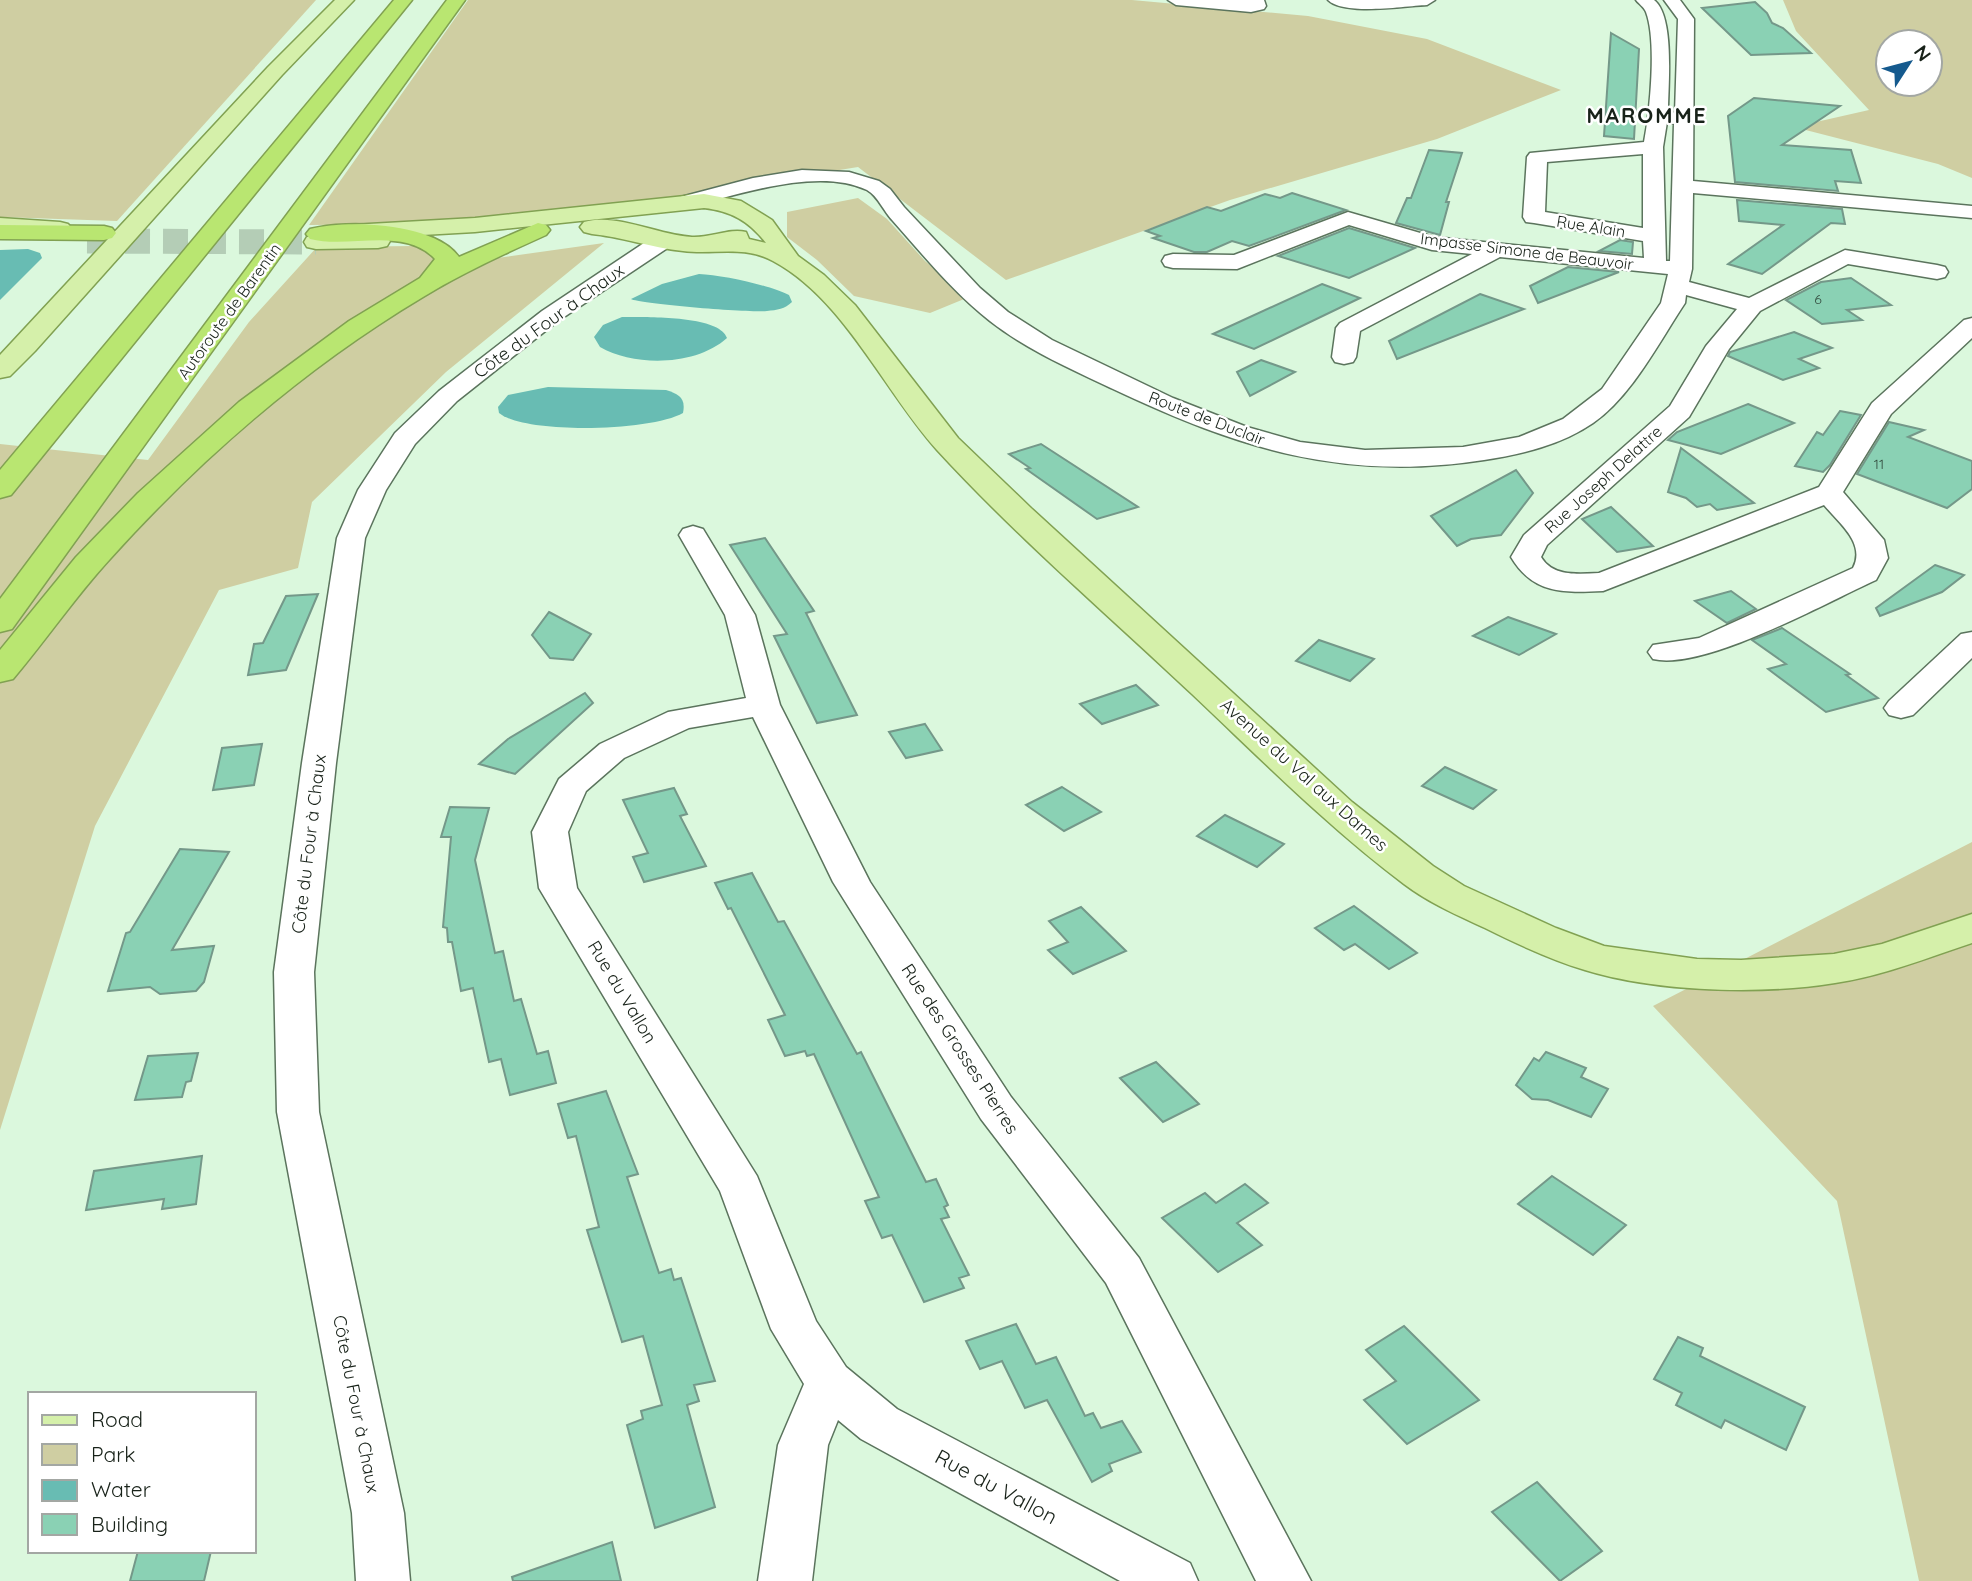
<svg xmlns="http://www.w3.org/2000/svg" width="1972" height="1581" font-family="Quicksand,sans-serif">
<style>
.green{fill:#cfcea2;fill-rule:evenodd}
.water{fill:#68bcb3}
.building{fill:#8ad1b4;stroke:#749889;stroke-width:2}
.lines{fill:none;stroke-linecap:round;stroke-linejoin:round}
.major-tunnel{stroke:#b4cdb6;stroke-width:25;stroke-dasharray:25 13;stroke-linecap:butt}
.minor-casing{stroke:#5b745d;stroke-width:3}
.major-casing{stroke:#81a152;stroke-width:3}
.highway-casing{stroke:#81a152;stroke-width:3}
.minor{fill:#fff;fill-rule:evenodd}
.major{fill:#d5f0aa;fill-rule:evenodd}
.highway{fill:#b9e671;fill-rule:evenodd}
.labels{text-anchor:middle;stroke-width:5;stroke-linejoin:round;paint-order:stroke}
.number-label{font-size:14px;fill:#344e40}
.far-street-label{font-size:16px;fill:#182219;stroke:#fff}
.street-label{font-size:18px;fill:#182219;stroke:#fff}
.far-district-label{font-size:21px;font-weight:bold;letter-spacing:2px;fill:#182219;stroke:#fff}
.near-street-label{font-size:21px;fill:#182219;stroke:#fff}
</style>
<rect width="100%" height="100%" fill="#dbf8dd"/>
<g class="green">
<path d="M0,0H316L117,221L0,217Z"/>
<path d="M468,0H1132L1308,16L1427,39L1561,90L1437,139L1230,200L1006,280L858,167L580,212L443,224L309,225Z"/>
<path d="M1783,0H1972V178L1938,164L1794,127L1869,110L1796,31ZM1888,42H1930V84H1888Z"/>
<path d="M858,198L887,219L925,261L969,297L930,313L854,296L817,260L787,237V212Z"/>
<path d="M604,243L446,372L312,502L298,568L219,590L95,826L0,1130V444L148,460L249,322L317,247L415,246L476,261Z"/>
<path d="M1972,842V1581H1919L1837,1201L1653,1006Z"/>
</g>
<g class="water">
<path d="M28,249L40,253L42,258L0,300V250Z"/>
<path d="M699,274C722,275 769,285 789,295L792,302C785,309 777,310 767,311C751,313 640,304 631,299L662,284Z"/>
<path d="M622,317C644,317 720,315 727,338C696,366 635,367 600,347L594,337L603,325Z"/>
<path d="M548,387L666,390C679,394 686,398 683,413C652,431 526,435 499,413L498,407L508,395Z"/>
</g>
<g class="building">
<path d="M1755,2L1767,13L1772,23L1783,28L1811,53L1751,55L1702,8Z"/>
<path d="M1611,33L1639,49L1634,139L1604,136Z"/>
<path d="M1754,98L1840,106L1782,145L1851,150L1861,183L1835,181L1838,191L1735,182L1728,116Z"/>
<path d="M1429,150L1462,153L1446,202H1449L1440,235L1396,223L1407,198H1411Z"/>
<path d="M1292,193L1346,210L1249,246L1232,241L1207,252H1194L1153,238L1160,236L1146,231L1207,207L1221,211L1265,194L1280,198Z"/>
<path d="M1737,200L1842,209L1845,224L1831,223L1762,274L1728,264L1783,225L1739,221Z"/>
<path d="M1349,228L1415,248L1349,278L1278,256Z"/>
<path d="M1620,240L1633,242L1632,254L1599,251Z"/>
<path d="M1568,267L1619,272L1538,303L1530,286Z"/>
<path d="M1851,278L1891,305L1847,310L1862,320L1822,324L1786,300L1821,282Z"/>
<path d="M1322,284L1360,298L1254,349L1213,334Z"/>
<path d="M1480,294L1524,309L1397,359L1389,341Z"/>
<path d="M1794,332L1832,348L1799,359L1819,368L1783,380L1728,356L1730,352Z"/>
<path d="M1261,360L1295,372L1250,396L1237,372Z"/>
<path d="M1748,404L1794,423L1721,454L1668,440L1677,432Z"/>
<path d="M1840,411L1861,415L1830,465L1823,472L1795,466L1817,432L1823,435Z"/>
<path d="M1889,422L1924,430L1908,437L1972,461V489L1947,508L1857,474Z"/>
<path d="M1041,444L1138,507L1097,519L1026,469L1030,468L1009,454Z"/>
<path d="M1681,448L1754,503L1717,510L1710,504L1697,507L1686,498L1668,492Z"/>
<path d="M1516,470L1533,493L1501,535L1471,539L1457,546L1431,516Z"/>
<path d="M1611,507L1653,546L1617,552L1582,519Z"/>
<path d="M765,538L814,611L806,613L857,715L817,723L774,636L787,634L730,545Z"/>
<path d="M1935,565L1964,575L1942,592L1880,616L1876,608Z"/>
<path d="M1731,591L1756,609L1727,623L1695,601Z"/>
<path d="M318,594L286,670L248,675L254,644L263,643L286,596Z"/>
<path d="M549,612L591,634L573,660L550,658L532,635Z"/>
<path d="M1508,617L1556,634L1519,655L1473,636Z"/>
<path d="M1782,628L1850,674L1846,675L1878,698L1826,712L1768,669L1786,664L1752,640Z"/>
<path d="M1319,640L1374,659L1350,681L1296,661Z"/>
<path d="M1136,685L1158,705L1102,724L1080,704Z"/>
<path d="M585,693L593,703L515,774L479,764L508,739Z"/>
<path d="M925,724L942,750L906,758L889,732Z"/>
<path d="M262,744L254,785L213,790L222,748Z"/>
<path d="M1445,767L1496,790L1473,809L1422,786Z"/>
<path d="M1062,787L1101,812L1064,831L1026,805Z"/>
<path d="M674,788L687,814L680,816L706,866L644,882L633,857L648,853L623,800Z"/>
<path d="M450,807L489,808L475,860L495,953L503,951L514,1001L521,999L537,1054L548,1051L556,1083L510,1095L501,1059L489,1062L473,988L461,991L452,942H448L447,928L443,927L451,837H441Z"/>
<path d="M1225,815L1284,844L1257,867L1197,836Z"/>
<path d="M180,849L229,852L172,950L214,946L204,982L196,991L160,994L150,987L108,991L126,933L130,932Z"/>
<path d="M752,873L778,922L784,921L857,1054L861,1052L926,1182L936,1179L948,1205L944,1207L949,1217L941,1219L969,1275L959,1278L964,1288L924,1302L892,1235L882,1238L865,1201L879,1197L814,1054L807,1056L805,1051L785,1056L768,1020L785,1015L731,908L728,909L715,883Z"/>
<path d="M1354,906L1417,953L1389,969L1355,944L1344,950L1315,928Z"/>
<path d="M1081,907L1126,951L1073,974L1048,950L1068,942L1049,921Z"/>
<path d="M1546,1052L1586,1068L1581,1077L1608,1089L1591,1117L1548,1100L1532,1099L1516,1085L1534,1058L1539,1061Z"/>
<path d="M198,1053L191,1081L186,1082L182,1097L135,1100L148,1056Z"/>
<path d="M1156,1062L1199,1104L1163,1122L1120,1078Z"/>
<path d="M606,1091L638,1174L627,1177L659,1273L671,1269L674,1280L681,1278L715,1381L694,1385L699,1401L687,1405L715,1507L655,1528L627,1425L643,1419L641,1411L662,1405L643,1336L622,1342L587,1230L599,1227L576,1136L568,1138L558,1104Z"/>
<path d="M202,1156L196,1204L162,1209L164,1199L86,1210L94,1171Z"/>
<path d="M1552,1176L1626,1225L1593,1255L1518,1204Z"/>
<path d="M1245,1184L1268,1203L1237,1223L1262,1245L1218,1272L1162,1218L1205,1193L1216,1203Z"/>
<path d="M1016,1324L1036,1364L1056,1357L1085,1416L1093,1413L1101,1428L1122,1421L1141,1452L1109,1464L1112,1471L1092,1482L1047,1400L1025,1408L1002,1361L980,1369L966,1341Z"/>
<path d="M1404,1326L1479,1400L1407,1444L1364,1400L1396,1381L1366,1350Z"/>
<path d="M1678,1337L1703,1348L1700,1356L1805,1407L1786,1450L1725,1420L1721,1428L1676,1405L1682,1393L1654,1379Z"/>
<path d="M1537,1482L1602,1551L1560,1581L1492,1512Z"/>
<path d="M612,1542L621,1581H513L512,1577Z"/>
<path d="M138,1551H211L204,1581H130Z"/>
</g>
<g class="lines">
<path class="major-tunnel" d="M87,241L316,242"/>
<defs>
<g id="minor">
<path d="M1168,0H1264L1266,6L1264,9L1251,12L1176,5Z"/>
<path d="M1328,0H1435L1427,5C1405,6 1344,16 1328,0Z"/>
<path d="M1636,0H1654C1675,16 1668,86 1668,111L1675,113L1678,19L1664,0H1680L1694,19L1693,181L1972,206V218L1693,193L1692,269L1689,282L1749,298L1845,250L1937,265L1945,267L1948,272L1945,277L1937,279L1848,264L1760,311L1729,349L1689,417L1547,545L1541,557C1553,577 1578,574 1599,573L1819,487L1872,403L1964,320L1972,318V338L1891,414L1843,492L1884,540L1888,558L1876,580C1825,603 1704,671 1653,659L1648,652L1653,645L1699,638L1853,568C1866,543 1839,523 1824,505L1603,591C1563,593 1533,594 1511,557L1524,535L1670,406L1706,346L1737,309L1686,295L1685,303C1659,342 1632,396 1593,423C1561,445 1522,454 1484,460C1343,482 1238,448 1113,389C1071,369 1027,350 990,321C954,293 924,256 893,221C884,212 878,196 867,190C817,166 735,196 684,208L677,206L673,202L677,198L753,178L802,170L849,172L879,181L890,189L904,207L980,288L1008,312L1052,340L1173,398L1247,427L1300,442L1365,450L1463,447L1519,437L1563,419L1602,389L1661,303L1668,274L1500,257L1360,331L1356,357L1353,362L1344,364L1335,362L1332,357L1336,328L1340,323L1472,254L1432,250L1349,225L1237,269L1173,268L1165,266L1162,261L1165,256L1173,254L1234,255L1348,212L1434,237L1644,258L1643,241L1534,223L1526,222L1523,217L1527,157L1530,153L1644,142C1650,111 1657,41 1646,12C1644,7 1639,4 1636,0ZM1667,122L1674,124L1670,261H1666L1663,147ZM1643,154V228L1545,212L1547,162Z"/>
<path d="M661,235L669,237L672,242L669,247L558,321L457,401L415,444L386,490L365,538L336,763L314,972L319,1112L404,1513L410,1581H356L352,1513L277,1112L274,972L302,763L337,538L358,490L395,433L439,391L542,311L653,237Z"/>
<path d="M693,526L703,529L755,615L780,705L870,882L1011,1097L1139,1258L1311,1581H1256L1106,1283L981,1119L833,882L753,717L689,728L624,758L586,791L568,832L577,888L757,1176L816,1321L846,1367L897,1409L1190,1563L1198,1581H1120L861,1439L838,1420L828,1445L812,1581H758L778,1445L804,1384L771,1329L720,1191L539,888L532,832L559,779L600,744L668,712L746,698L725,615L679,535L683,529Z"/>
<path d="M1972,632V658L1913,715L1901,718L1889,715L1884,708L1889,701L1961,634Z"/>
</g>
<g id="major">
<path d="M335,0H354L282,75L35,351L10,376L0,378V355L268,67Z"/>
<path d="M704,194L741,201L772,220L798,256L824,275L855,305L958,438L1031,508L1352,802L1433,866L1464,886L1556,928L1604,946L1697,959L1741,960L1834,954L1882,944L1972,914V943C1927,958 1882,976 1835,983C1762,995 1656,992 1585,970C1551,960 1517,944 1485,928C1457,915 1429,903 1404,884C1328,827 1261,759 1192,694C1107,614 1016,536 937,450C884,391 844,299 773,261C745,245 713,255 683,251C652,248 623,237 592,234L584,232L580,227L584,222C618,213 657,235 692,237C711,238 729,228 746,232L749,239L766,243C749,221 731,211 704,208L475,232L387,237L390,241L387,246L378,248L316,249L307,247L304,242L307,237L341,234L339,232L343,227L351,225L475,218Z"/>
<path d="M0,218L60,222L68,224L72,229L68,234L60,236L0,232Z"/>
</g>
<g id="highway">
<path d="M394,0H412L11,495L0,498V470Z"/>
<path d="M447,0H465L12,629L0,632V599Z"/>
<path d="M538,223L546,225L550,230L546,235C504,254 462,273 423,297C306,367 201,458 110,559C75,597 46,640 13,679L0,682V650L76,557L138,493L239,402L349,321L420,278L435,259C404,226 349,249 310,239L306,234L310,229C348,219 435,223 459,257Z"/>
<path d="M0,225L104,226L112,228L116,233L112,238L104,240L0,239Z"/>
</g>
</defs>
<use href="#minor" class="minor-casing"/>
<use href="#major" class="major-casing"/>
<use href="#highway" class="highway-casing"/>
<use href="#minor" class="minor"/>
<use href="#major" class="major"/>
<use href="#highway" class="highway"/>
</g>
<g class="labels">
<g class="number-label">
<text x="1818" y="304">6</text>
<text x="1879" y="469">11</text>
</g>
<g class="far-street-label">
<text transform="translate(1591 226) rotate(9)" y="6">Rue Alain</text>
<text transform="translate(1527 251) rotate(7)" y="6">Impasse Simone de Beauvoir</text>
<text transform="translate(229 311) rotate(-54)" y="6">Autoroute de Barentin</text>
<text transform="translate(1207 418) rotate(21)" y="6">Route de Duclair</text>
<text transform="translate(1603 479) rotate(-42)" y="6">Rue Joseph Delattre</text>
</g>
<g class="street-label">
<text transform="translate(549 321) rotate(-36)" y="6">Côte du Four à Chaux</text>
<text transform="translate(1304 775) rotate(42)" y="6">Avenue du Val aux Dames</text>
<text transform="translate(309 844) rotate(-83)" y="6">Côte du Four à Chaux</text>
<text transform="translate(622 992) rotate(59)" y="6">Rue du Vallon</text>
<text transform="translate(960 1049) rotate(57)" y="6">Rue des Grosses Pierres</text>
<text transform="translate(356 1404) rotate(79)" y="6">Côte du Four à Chaux</text>
</g>
<g class="far-district-label">
<text x="1647" y="123">MAROMME</text>
</g>
<g class="near-street-label">
<text transform="translate(996 1487) rotate(28)" y="7">Rue du Vallon</text>
</g>
</g>
<rect x="28" y="1392" width="228" height="161" fill="#ffffff" stroke="#a3a7a3" stroke-width="2"/>
<rect x="42" y="1415" width="35" height="10" fill="#d5f0aa" stroke="#a3a7a3" stroke-width="2"/>
<text x="91" y="1427" font-size="21" fill="#182219">Road</text>
<rect x="42" y="1444" width="35" height="21" fill="#cfcea2" stroke="#a3a7a3" stroke-width="2"/>
<text x="91" y="1462" font-size="21" fill="#182219">Park</text>
<rect x="42" y="1480" width="35" height="21" fill="#68bcb3" stroke="#a3a7a3" stroke-width="2"/>
<text x="91" y="1497" font-size="21" fill="#182219">Water</text>
<rect x="42" y="1514" width="35" height="21" fill="#8ad1b4" stroke="#a3a7a3" stroke-width="2"/>
<text x="91" y="1532" font-size="21" fill="#182219">Building</text>
<g transform="translate(1909 63) rotate(54)"><circle r="33" fill="#ffffff" stroke="#a3a7a3" stroke-width="2"/>
<path d="M0-5L12 26L0 18L-12 26Z" fill="#155a8e"/>
<text y="-10" font-size="19" font-weight="bold" text-anchor="middle" fill="#182219">N</text>
</g>
</svg>
